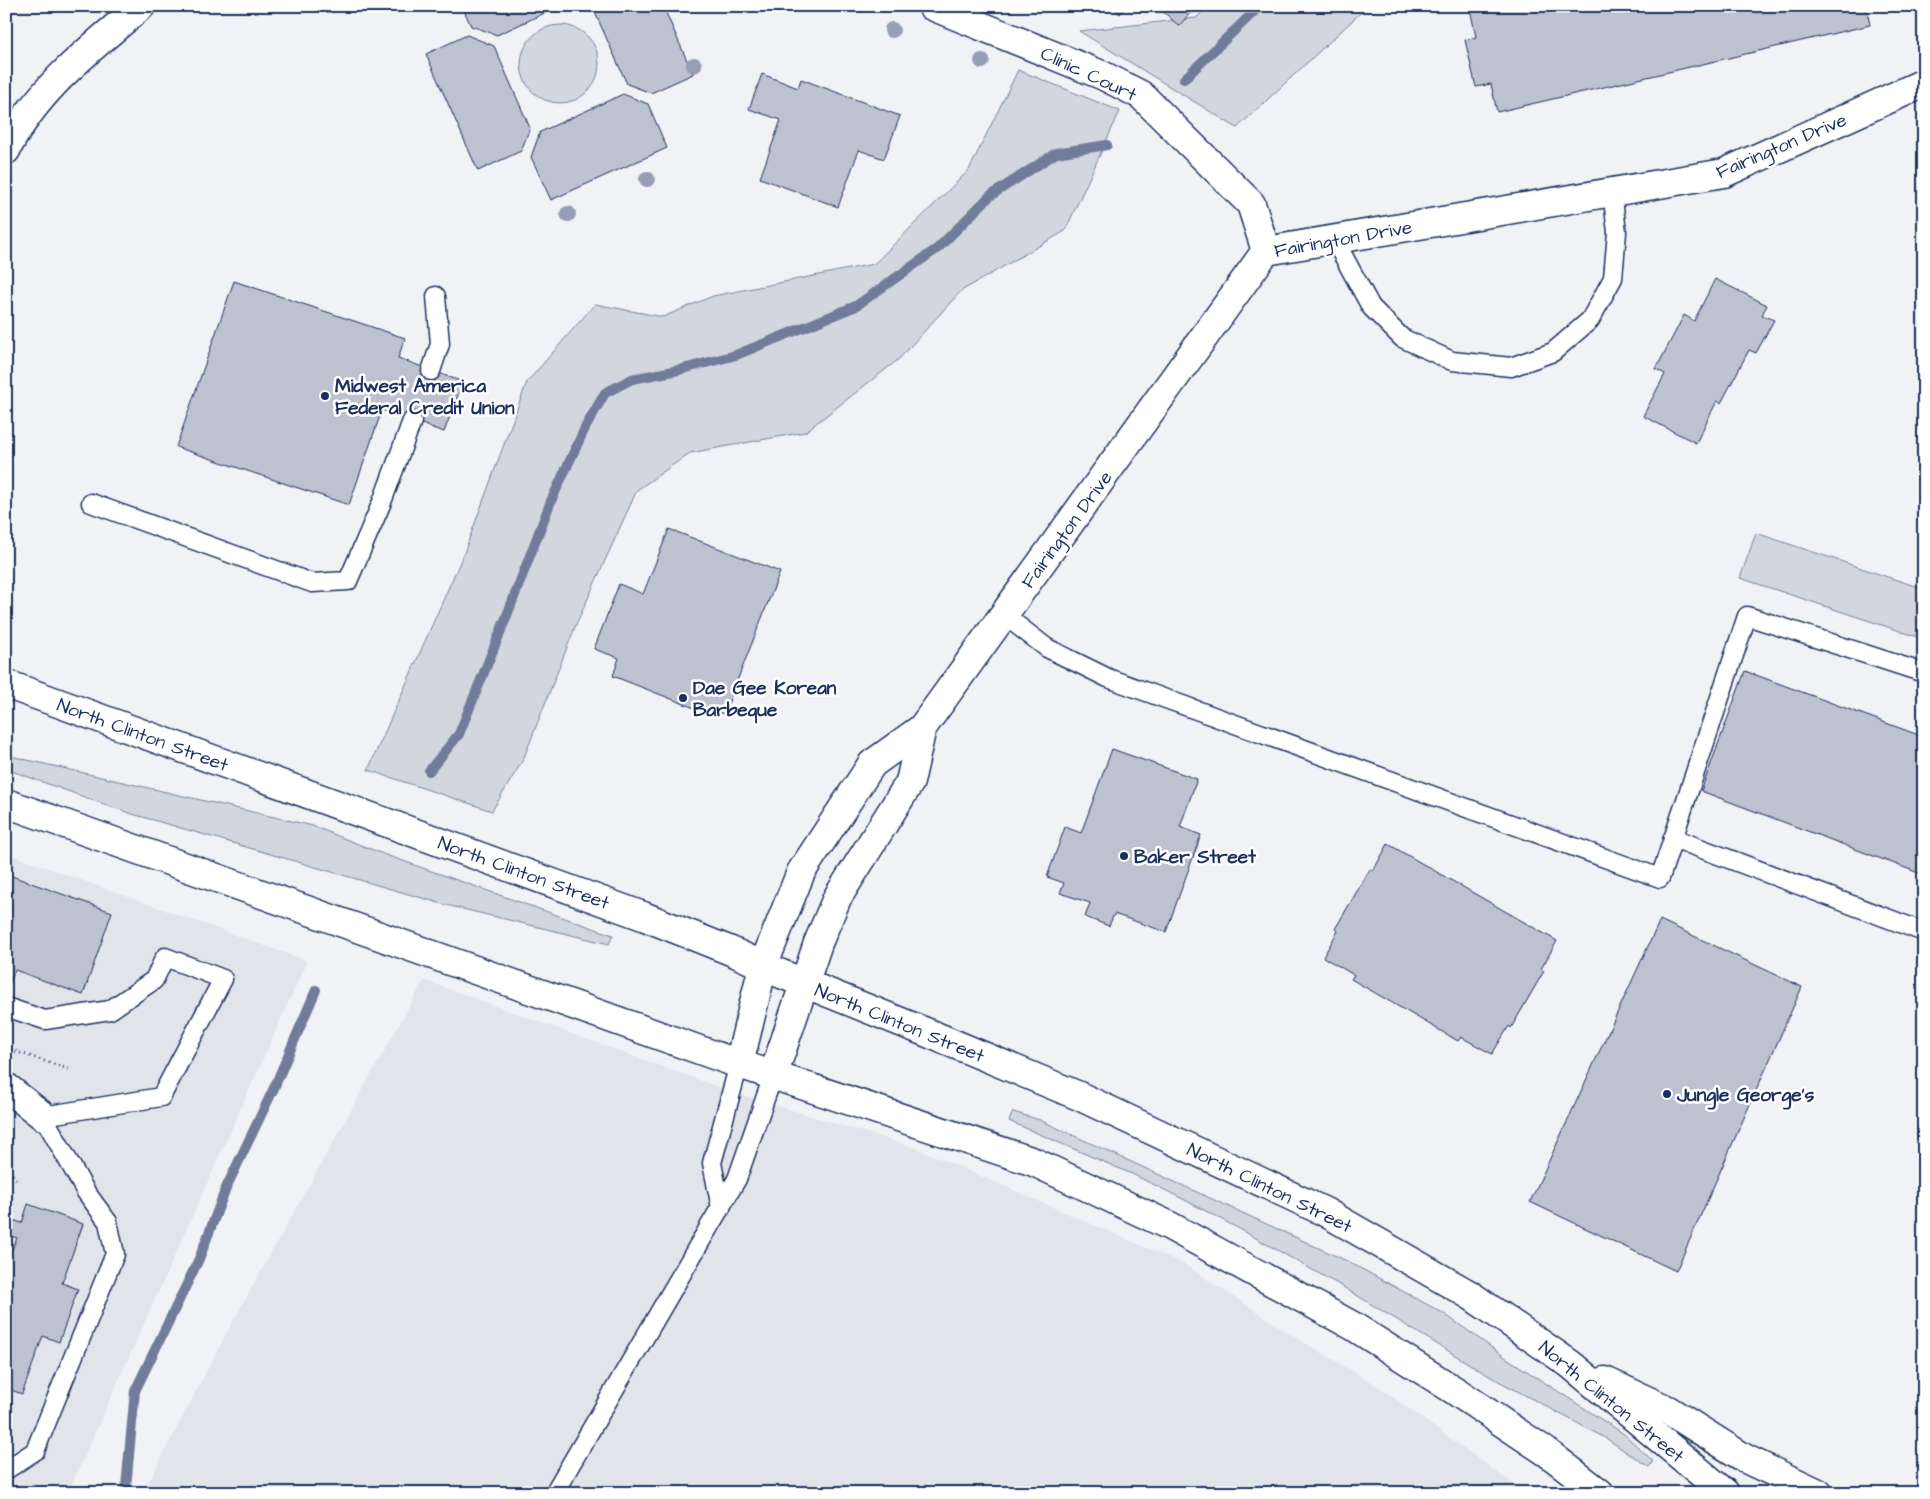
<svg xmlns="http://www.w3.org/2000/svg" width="1930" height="1499" font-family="'Architects Daughter',sans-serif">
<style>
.built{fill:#e1e4ea}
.green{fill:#d2d6df;stroke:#76829e}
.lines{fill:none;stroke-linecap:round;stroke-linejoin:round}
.stream{stroke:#707c9a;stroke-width:10}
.building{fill:#bcc2d0;stroke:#1b2f5e}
.lane-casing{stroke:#1b2f5e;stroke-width:21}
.street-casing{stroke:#1b2f5e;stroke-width:31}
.primary-casing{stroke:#1b2f5e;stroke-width:31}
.path{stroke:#1b2f5e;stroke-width:3;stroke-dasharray:1 4;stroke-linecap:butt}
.lane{stroke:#fff;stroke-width:18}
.street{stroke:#fff;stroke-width:28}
.primary{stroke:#fff;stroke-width:28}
.tree{fill:#959eb4}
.poi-dot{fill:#1b2f5e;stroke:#fff;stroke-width:2}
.labels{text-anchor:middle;stroke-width:5;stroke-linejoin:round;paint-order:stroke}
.street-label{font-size:19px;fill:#1b2f5e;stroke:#fff}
.poi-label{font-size:19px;font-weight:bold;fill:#1b2f5e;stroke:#fff;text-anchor:start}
</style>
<rect width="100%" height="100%" fill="#f1f2f5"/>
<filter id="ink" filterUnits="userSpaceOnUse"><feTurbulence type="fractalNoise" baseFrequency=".02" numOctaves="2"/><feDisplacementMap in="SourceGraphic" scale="10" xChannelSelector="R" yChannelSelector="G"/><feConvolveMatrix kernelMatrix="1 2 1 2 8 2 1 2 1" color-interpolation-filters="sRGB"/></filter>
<g filter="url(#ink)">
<g class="built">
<path d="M6,853L307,961L68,1493H6Z"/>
<path d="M424,980L732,1092L916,1148L1184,1264L1290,1334L1373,1383L1526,1493H143L227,1332Z"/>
</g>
<g class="green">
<path d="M1210,6H1368L1237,128L1079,31L1196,18Z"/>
<circle cx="560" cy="64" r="39"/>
<path d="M1018,70L1120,111L1065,231L961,291L899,359L805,432L690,453L637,490L575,627L523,760L492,811L368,770L464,553L527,382L595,304L663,317L713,296L874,264L969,170Z"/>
<path d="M1756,533L1924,589V639L1740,578Z"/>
<path d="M6,755L313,826L383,854L613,935L609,944L446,905L129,813L6,769Z"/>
<path d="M1013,1112L1040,1120L1347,1261L1443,1313L1505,1357L1624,1434L1653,1461L1649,1467L1607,1439L1491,1377L1343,1287L1245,1232L1183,1199L1134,1175L1009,1121Z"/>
</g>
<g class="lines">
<g class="stream">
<path d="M1184,79L1260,6"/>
<path d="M429,771L459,734L504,623L551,501L585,428L605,393L632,379L679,370L736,355L856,306L938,248L990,196L1056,153L1107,145"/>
<path d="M123,1493L126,1487L135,1391L199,1259L226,1188L274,1088L316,990"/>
</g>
</g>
<g class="building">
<path d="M462,6H560L497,35L471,26Z"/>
<path d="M592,6H663L693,74L651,93L627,84Z"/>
<path d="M1111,6H1127L1120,14Z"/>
<path d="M1157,6H1196L1179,26Z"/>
<path d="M1482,6H1866L1870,25L1497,112L1491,84L1476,87L1465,40L1476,37L1470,9Z"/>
<path d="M467,35L494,46L530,128L521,151L478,171L426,54Z"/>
<path d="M762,74L798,88L801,79L900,116L884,159L859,150L838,207L760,178L781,120L749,109Z"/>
<path d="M623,94L648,104L667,148L551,200L531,157L540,132Z"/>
<path d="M1715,279L1767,305L1762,315L1774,320L1756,353L1749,350L1721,403L1717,401L1696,443L1643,416L1665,374L1656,369L1684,315L1694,321Z"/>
<path d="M234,281L405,338L398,358L463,382L444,432L382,410L349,505L176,447Z"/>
<path d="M669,529L780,572L724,714L699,705L697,709L613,676L619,658L594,649L619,584L643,594Z"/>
<path d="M1745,671L1924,737V875L1701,791Z"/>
<path d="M1112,749L1197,779L1180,827L1201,835L1166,932L1114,914L1109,926L1085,917L1090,903L1060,893L1064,883L1047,877L1065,827L1081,833Z"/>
<path d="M1388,844L1557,941L1541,969L1544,971L1511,1028L1509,1026L1492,1054L1461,1037L1458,1041L1351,979L1354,975L1323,957L1338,931L1335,929L1370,869L1373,871Z"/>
<path d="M6,874L112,912L83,995L15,970L6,991Z"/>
<path d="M1660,920L1802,987L1676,1271L1530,1202Z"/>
<path d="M28,1204L83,1224L62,1283L78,1289L59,1342L43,1336L22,1394L6,1388V1263L17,1238L6,1234V1218L22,1223Z"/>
</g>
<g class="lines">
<defs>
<g id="lane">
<path d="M1334,239L1371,307L1402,338L1452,361L1511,367L1553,352L1590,320L1613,278L1617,232L1612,192"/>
<path d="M431,371L440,344L436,296"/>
<path d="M91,503L312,583L348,581L382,502L412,421"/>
<path d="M1004,615L1047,648L1108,678L1660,878L1747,616L1924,673"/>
<path d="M1673,838L1924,932"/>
<path d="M6,1007L45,1020L110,1010L154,980L165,957L223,979L161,1097L43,1116L86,1192L108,1222L115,1254L35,1451L6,1470"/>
<path d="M721,1208L712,1163L739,1064"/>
<path d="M554,1493L737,1179L773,1076"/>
</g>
<g id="street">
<path d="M932,6L1104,76L1141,95L1251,204L1266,251"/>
<path d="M6,150C36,90 91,48 141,6"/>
<path d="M739,1064L763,966L801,872L872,764L922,728L1266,251L1724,173L1924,83"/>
<path d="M773,1076L818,943L837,898L910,782L922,728"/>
<path d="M6,1087L43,1116"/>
</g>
<g id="primary">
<path d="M6,684L643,916L731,951L779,973L928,1033L1079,1096L1325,1212L1470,1295L1570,1364L1725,1493"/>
<path d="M6,803L739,1064L1034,1162L1168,1225L1353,1326L1457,1392L1548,1453L1600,1493"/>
<path d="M1605,1381L1668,1410L1746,1459L1818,1493"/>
</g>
</defs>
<use href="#lane" class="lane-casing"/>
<use href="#street" class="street-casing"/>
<use href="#primary" class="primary-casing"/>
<g class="path">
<path d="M6,1048L71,1070"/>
<path d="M6,1167L16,1179"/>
</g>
<use href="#lane" class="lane"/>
<use href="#street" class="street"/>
<use href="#primary" class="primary"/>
</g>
<g class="tree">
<circle cx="892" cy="30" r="8"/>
<circle cx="982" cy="61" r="8"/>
<circle cx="694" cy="65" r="8"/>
<circle cx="647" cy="179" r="8"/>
<circle cx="568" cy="214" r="8"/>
</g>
</g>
<g class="poi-dot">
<circle cx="325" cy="396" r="5"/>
<circle cx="683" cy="698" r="5"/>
<circle cx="1124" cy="856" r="5"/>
<circle cx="1667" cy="1094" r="5"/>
</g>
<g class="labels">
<g class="street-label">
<text transform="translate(1089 73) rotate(25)" y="7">Clinic Court</text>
<text transform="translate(1781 145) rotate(-23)" y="7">Fairington Drive</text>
<text transform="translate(1343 238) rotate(-10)" y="7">Fairington Drive</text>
<text transform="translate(1066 529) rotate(-54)" y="7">Fairington Drive</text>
<text transform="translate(143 734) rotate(20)" y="7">North Clinton Street</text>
<text transform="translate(524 872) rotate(20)" y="7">North Clinton Street</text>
<text transform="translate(900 1022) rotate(22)" y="7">North Clinton Street</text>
<text transform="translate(1270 1187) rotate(26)" y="7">North Clinton Street</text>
<text transform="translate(1612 1401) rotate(39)" y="7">North Clinton Street</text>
</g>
<g class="poi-label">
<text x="335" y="392">Midwest America<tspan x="335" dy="22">Federal Credit Union</tspan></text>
<text x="693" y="694">Dae Gee Korean<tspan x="693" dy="22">Barbeque</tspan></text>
<text x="1134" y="863">Baker Street</text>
<text x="1677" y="1101">Jungle George's</text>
</g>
</g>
<rect width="1930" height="1499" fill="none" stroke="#fff" stroke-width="25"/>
<rect x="12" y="12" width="1905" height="1474" fill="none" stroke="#1b2f5e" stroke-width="2" filter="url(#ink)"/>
</svg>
